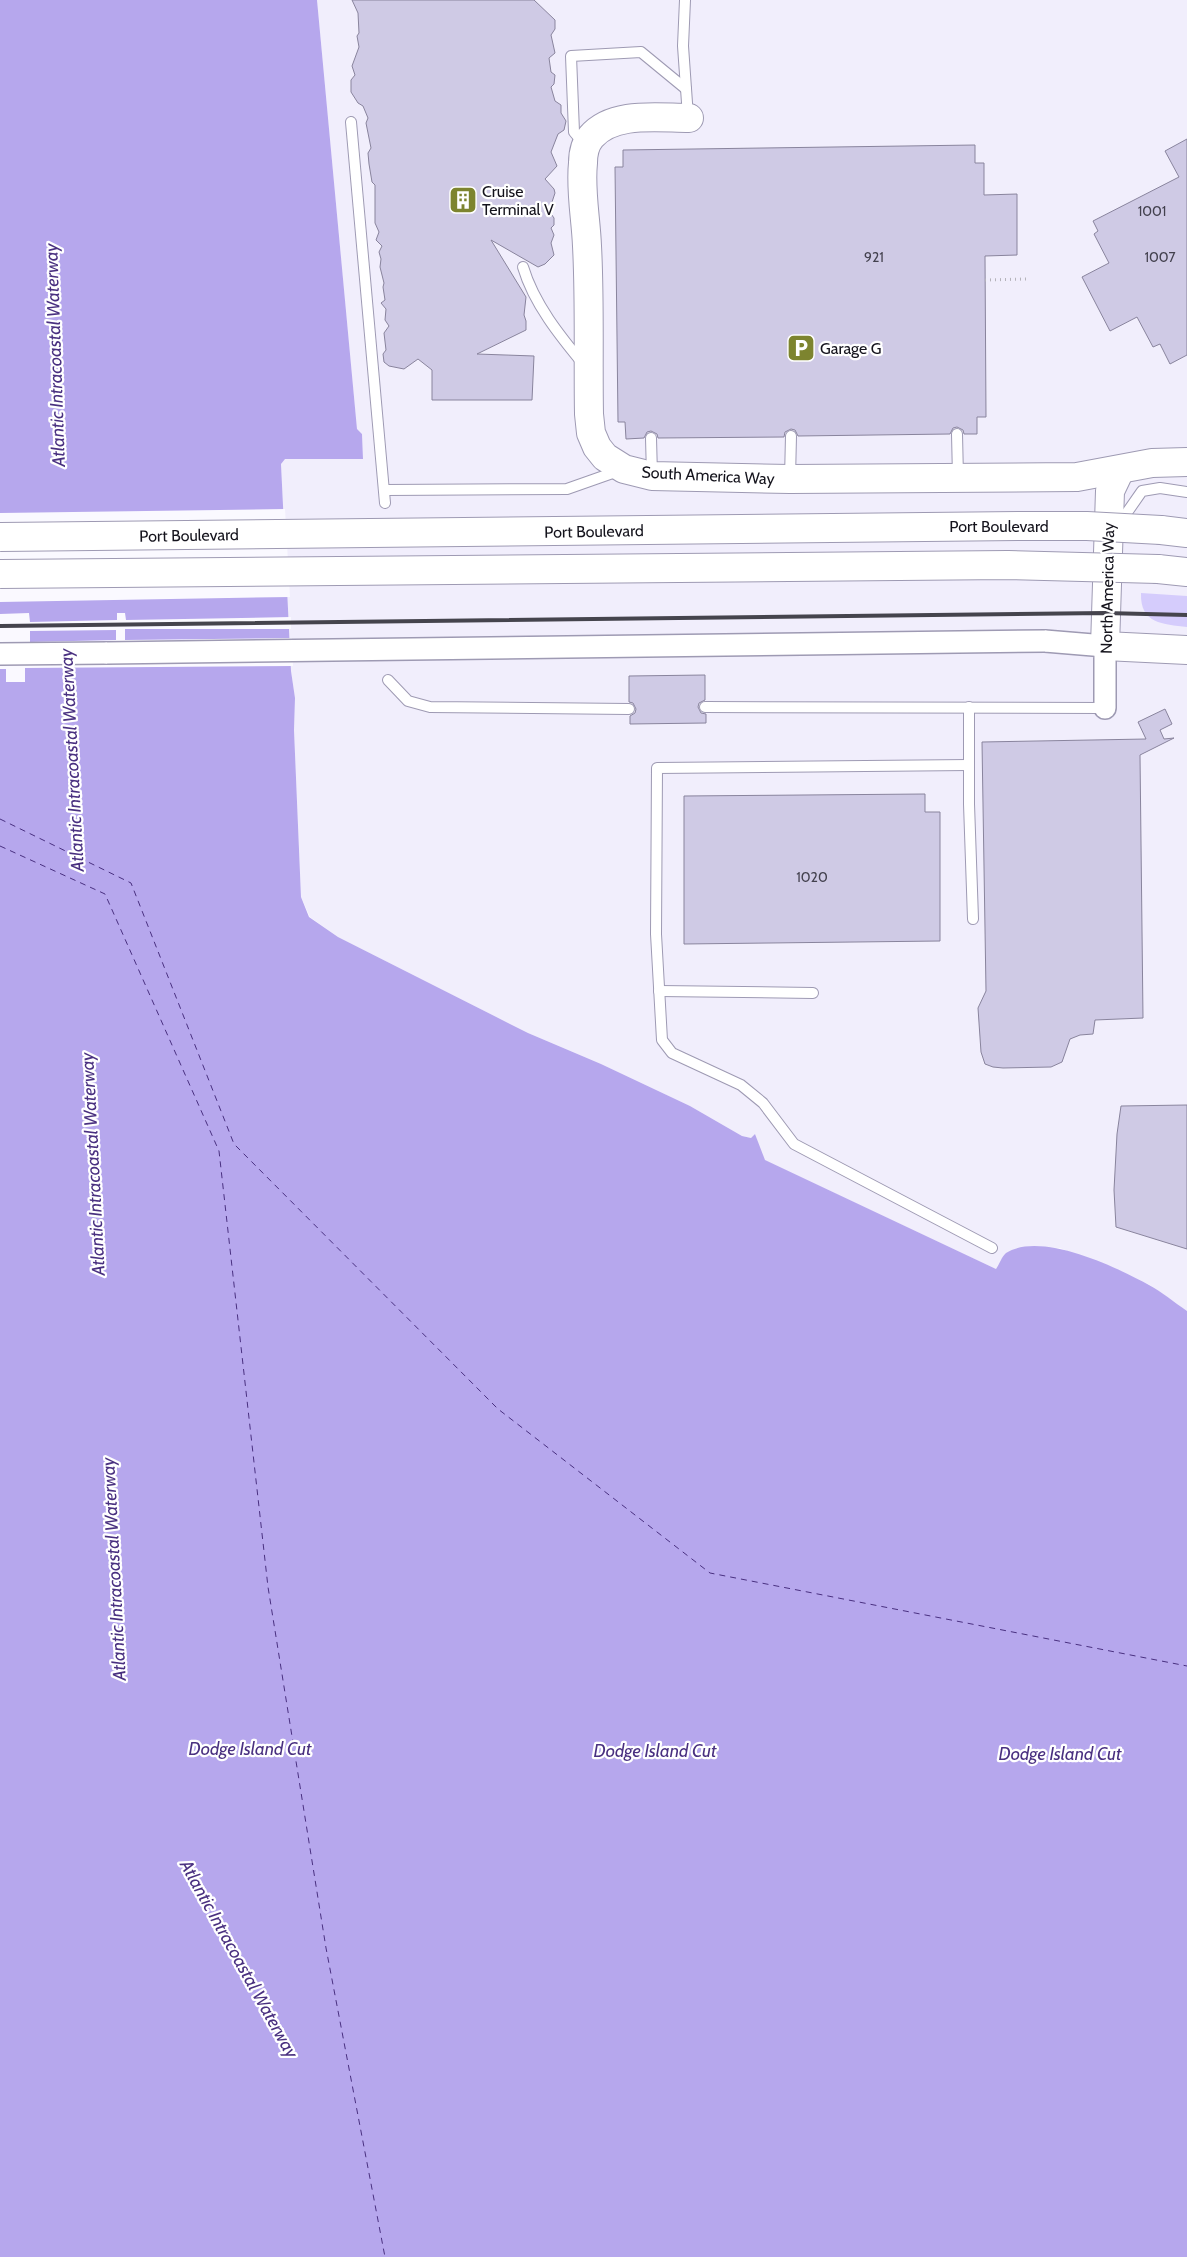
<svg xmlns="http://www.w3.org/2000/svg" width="1187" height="2257" font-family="Cabin,sans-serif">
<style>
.built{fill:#f1eefc}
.green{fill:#d5ccfc}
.water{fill:#b6a7ed}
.pier{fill:#faf9ff;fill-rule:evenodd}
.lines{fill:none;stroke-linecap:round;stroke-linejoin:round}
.ferry{stroke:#493080;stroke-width:1;stroke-dasharray:6 5;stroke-linecap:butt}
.building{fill:#cfcae5;stroke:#89849d}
.lane-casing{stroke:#9e9ab3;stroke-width:12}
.street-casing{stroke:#9e9ab3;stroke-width:24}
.secondary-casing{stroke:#9e9ab3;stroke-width:30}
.primary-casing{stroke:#9e9ab3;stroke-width:30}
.path{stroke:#b4b3b9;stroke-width:3;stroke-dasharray:1 4;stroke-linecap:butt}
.lane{stroke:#fff;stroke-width:10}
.street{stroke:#fff;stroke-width:21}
.secondary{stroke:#fff;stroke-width:28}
.primary{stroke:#fff;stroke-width:28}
.rail{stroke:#45444d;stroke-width:4}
.street-bridge-casing{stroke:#9e9ab3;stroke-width:24;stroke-linecap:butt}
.primary-bridge-casing{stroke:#9e9ab3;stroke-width:30;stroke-linecap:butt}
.street-bridge{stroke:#fff;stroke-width:21}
.primary-bridge{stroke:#fff;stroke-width:28}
.labels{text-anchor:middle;stroke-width:4.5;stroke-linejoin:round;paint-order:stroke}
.number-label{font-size:14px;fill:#43414e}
.poi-label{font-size:16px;fill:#14131c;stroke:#fff;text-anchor:start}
.street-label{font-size:16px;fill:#14131c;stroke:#fff}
.water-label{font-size:18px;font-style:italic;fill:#493080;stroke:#fff}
</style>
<rect width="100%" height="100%" fill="#faf9ff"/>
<path class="built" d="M317,0H1187V1311L1150,1285L1130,1276L1060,1248L1026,1247L1005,1254L996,1269L764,1160L755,1134L751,1138L742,1136L690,1106L601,1064L528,1033L338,937L310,917L301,897L294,730L295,698L291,671L281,464L284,459H363L362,434L357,430Z"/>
<path class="green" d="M1141,593L1187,596V627C1163,624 1140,624 1141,593Z"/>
<path class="water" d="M0,0H317L357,429L362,434L363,459H285L281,464L291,671L295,698L294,730L301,897L309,917L338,937L528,1033L601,1064L690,1106L742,1136L751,1138L755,1134L765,1160L996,1269C999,1265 1002,1256 1006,1253C1041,1231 1116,1267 1149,1285C1162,1292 1174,1302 1187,1311V2257H0Z"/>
<g class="pier">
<path d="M285,509L290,597L0,602V513Z"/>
<path d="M29,613L30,622L117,620V613H125L126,620L291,617V629H125V640L292,638L293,666L25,668V682H6V669H0V614ZM116,630V640L30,642V631Z"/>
</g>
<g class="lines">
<g class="ferry">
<path d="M0,819L131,883L234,1144L498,1409L710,1573L1187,1666"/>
<path d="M0,846L105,894L219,1151L268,1587L326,1948L385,2257"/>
</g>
</g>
<g class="building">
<path d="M352,0H534L555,20V29L551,35L555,53L549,58L551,72L555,75L554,84L551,87L555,101L561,105V113L566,121L564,130L558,134L551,152L557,166L545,179L554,189L555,193L549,211L554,218V225L551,228L554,235L551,243L554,255L545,264L538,267L491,240L526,297L524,315L526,321V330L477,354L534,356L532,400H432V370L418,359L404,369L389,366L384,362L383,354L386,350L384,333L389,326L385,320L386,309L381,303L385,300L383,287L384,283L380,267L381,259L379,252L382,246L376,240L379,232L375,223V185L372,182L369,164L368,153L371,148L366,123L368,118L363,106L358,103L351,92V80L355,75L352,66L359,47L357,36L359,33L358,13Z"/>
<path d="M1187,139V355L1170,364L1160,344L1153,347L1137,317L1110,331L1082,277L1109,263L1094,234L1098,231L1093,221L1179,177L1165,151Z"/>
<path d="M975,145V163H984V195L1017,194V255L985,256L986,417H977V434H964L963,430L957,427L953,428L950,434L798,436L795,430L791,429L785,432L784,437L658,438L657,434L651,431L647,432L644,438L626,439L625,422H618L615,167H623V150Z"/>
<path d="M705,675V700L699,703L698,707L701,713L706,714V723L630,724V716L635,713L636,709L633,703L629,702V676Z"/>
<path d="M1165,709L1172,724L1160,730L1164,739L1174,738L1140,755L1143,1018L1095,1020L1093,1034L1080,1035L1070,1039L1062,1062L1051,1067L1003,1068L993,1067L985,1064L981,1052L978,1008L986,991L982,742L1146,739L1138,722Z"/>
<path d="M925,794V812H940V941L684,944V796Z"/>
<path d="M1187,1105V1249L1116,1227L1114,1190L1117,1134L1121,1106Z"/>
</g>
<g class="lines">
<defs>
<g id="lane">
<path d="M685,0L683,46L688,117"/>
<path d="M351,122L385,503"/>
<path d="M584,144L574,132L571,56L641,52L686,89"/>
<path d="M523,267C534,304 560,336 584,365"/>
<path d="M957,434L958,477"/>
<path d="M651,438L652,475"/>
<path d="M790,478L791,436"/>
<path d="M385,490L567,489L621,470"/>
<path d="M1119,524L1142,491L1160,488L1187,492"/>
<path d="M388,680L408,701L430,707L629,709"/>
<path d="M705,707L1105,708"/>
<path d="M969,707V804L973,919"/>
<path d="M969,765L657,768L656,934L662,1040L672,1053L741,1085L763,1103L794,1144L992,1248"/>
<path d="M659,991L813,993"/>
</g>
<g id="street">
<path d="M1045,641L1105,646V708"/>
<path d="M0,654L107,653"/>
</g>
<g id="secondary">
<path d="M689,118C658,118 613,111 591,137C585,144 583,154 583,163C580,190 586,219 587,246C590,302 588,358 589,414L591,433L597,447L605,457L624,469L652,476L790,479L1077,477L1152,463L1187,462"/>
<path d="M1120,470L1110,491L1105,646L1187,650"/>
</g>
<g id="primary">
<path d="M1161,530L1187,533"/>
<path d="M1158,569L1187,572"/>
</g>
</defs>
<use href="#lane" class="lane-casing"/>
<use href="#street" class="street-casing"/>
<use href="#secondary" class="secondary-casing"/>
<use href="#primary" class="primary-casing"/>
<path class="path" d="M985,280L1026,279"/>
<use href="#lane" class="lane"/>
<use href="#street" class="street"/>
<use href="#secondary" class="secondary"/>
<use href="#primary" class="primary"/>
<path class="rail" d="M0,626L1105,613L1187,615"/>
<defs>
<path id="street-bridge" d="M107,653L1045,641"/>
<g id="primary-bridge">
<path d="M0,537L1022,526H1087L1161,530"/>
<path d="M0,574L1008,565L1158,569"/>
</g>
</defs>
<use href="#street-bridge" class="street-bridge-casing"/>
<use href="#primary-bridge" class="primary-bridge-casing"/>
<use href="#street-bridge" class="street-bridge"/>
<use href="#primary-bridge" class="primary-bridge"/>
</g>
<defs>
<symbol id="building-square" viewBox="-11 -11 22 22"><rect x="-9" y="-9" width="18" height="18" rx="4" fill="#7d842f" stroke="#fff"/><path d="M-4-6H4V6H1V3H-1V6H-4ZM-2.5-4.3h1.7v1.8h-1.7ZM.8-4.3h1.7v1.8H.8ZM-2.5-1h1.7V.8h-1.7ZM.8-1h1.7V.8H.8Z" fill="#fff"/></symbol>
<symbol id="parking-square" viewBox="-11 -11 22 22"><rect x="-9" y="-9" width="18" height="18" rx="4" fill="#7d842f" stroke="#fff"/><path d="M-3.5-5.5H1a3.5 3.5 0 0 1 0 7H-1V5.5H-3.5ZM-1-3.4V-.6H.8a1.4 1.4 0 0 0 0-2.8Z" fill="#fff"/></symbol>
</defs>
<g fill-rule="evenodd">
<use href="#building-square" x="447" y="184" width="32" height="32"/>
<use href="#parking-square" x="785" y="332" width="32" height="32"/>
</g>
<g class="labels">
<g class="number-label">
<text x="1152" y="216">1001</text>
<text x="874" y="262">921</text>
<text x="1160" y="262">1007</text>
<text x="812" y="882">1020</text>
</g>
<g class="poi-label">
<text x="482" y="197">Cruise<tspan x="482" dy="18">Terminal V</tspan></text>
<text x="820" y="354">Garage G</text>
</g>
<g class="street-label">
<text transform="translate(708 475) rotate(3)" y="6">South America Way</text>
<text x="999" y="532">Port Boulevard</text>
<text transform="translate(594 531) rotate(-1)" y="6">Port Boulevard</text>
<text transform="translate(189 535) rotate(-1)" y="6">Port Boulevard</text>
<text transform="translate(1107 588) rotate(-89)" y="6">North America Way</text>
</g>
<g class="water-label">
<text transform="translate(55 355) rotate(-92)" y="6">Atlantic Intracoastal Waterway</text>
<text transform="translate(72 760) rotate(-93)" y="6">Atlantic Intracoastal Waterway</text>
<text transform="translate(93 1164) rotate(-93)" y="6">Atlantic Intracoastal Waterway</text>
<text transform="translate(114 1569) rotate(-93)" y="6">Atlantic Intracoastal Waterway</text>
<text x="250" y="1755">Dodge Island Cut</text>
<text x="655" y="1757">Dodge Island Cut</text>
<text x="1060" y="1760">Dodge Island Cut</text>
<text transform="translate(239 1959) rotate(61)" y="6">Atlantic Intracoastal Waterway</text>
</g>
</g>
</svg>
